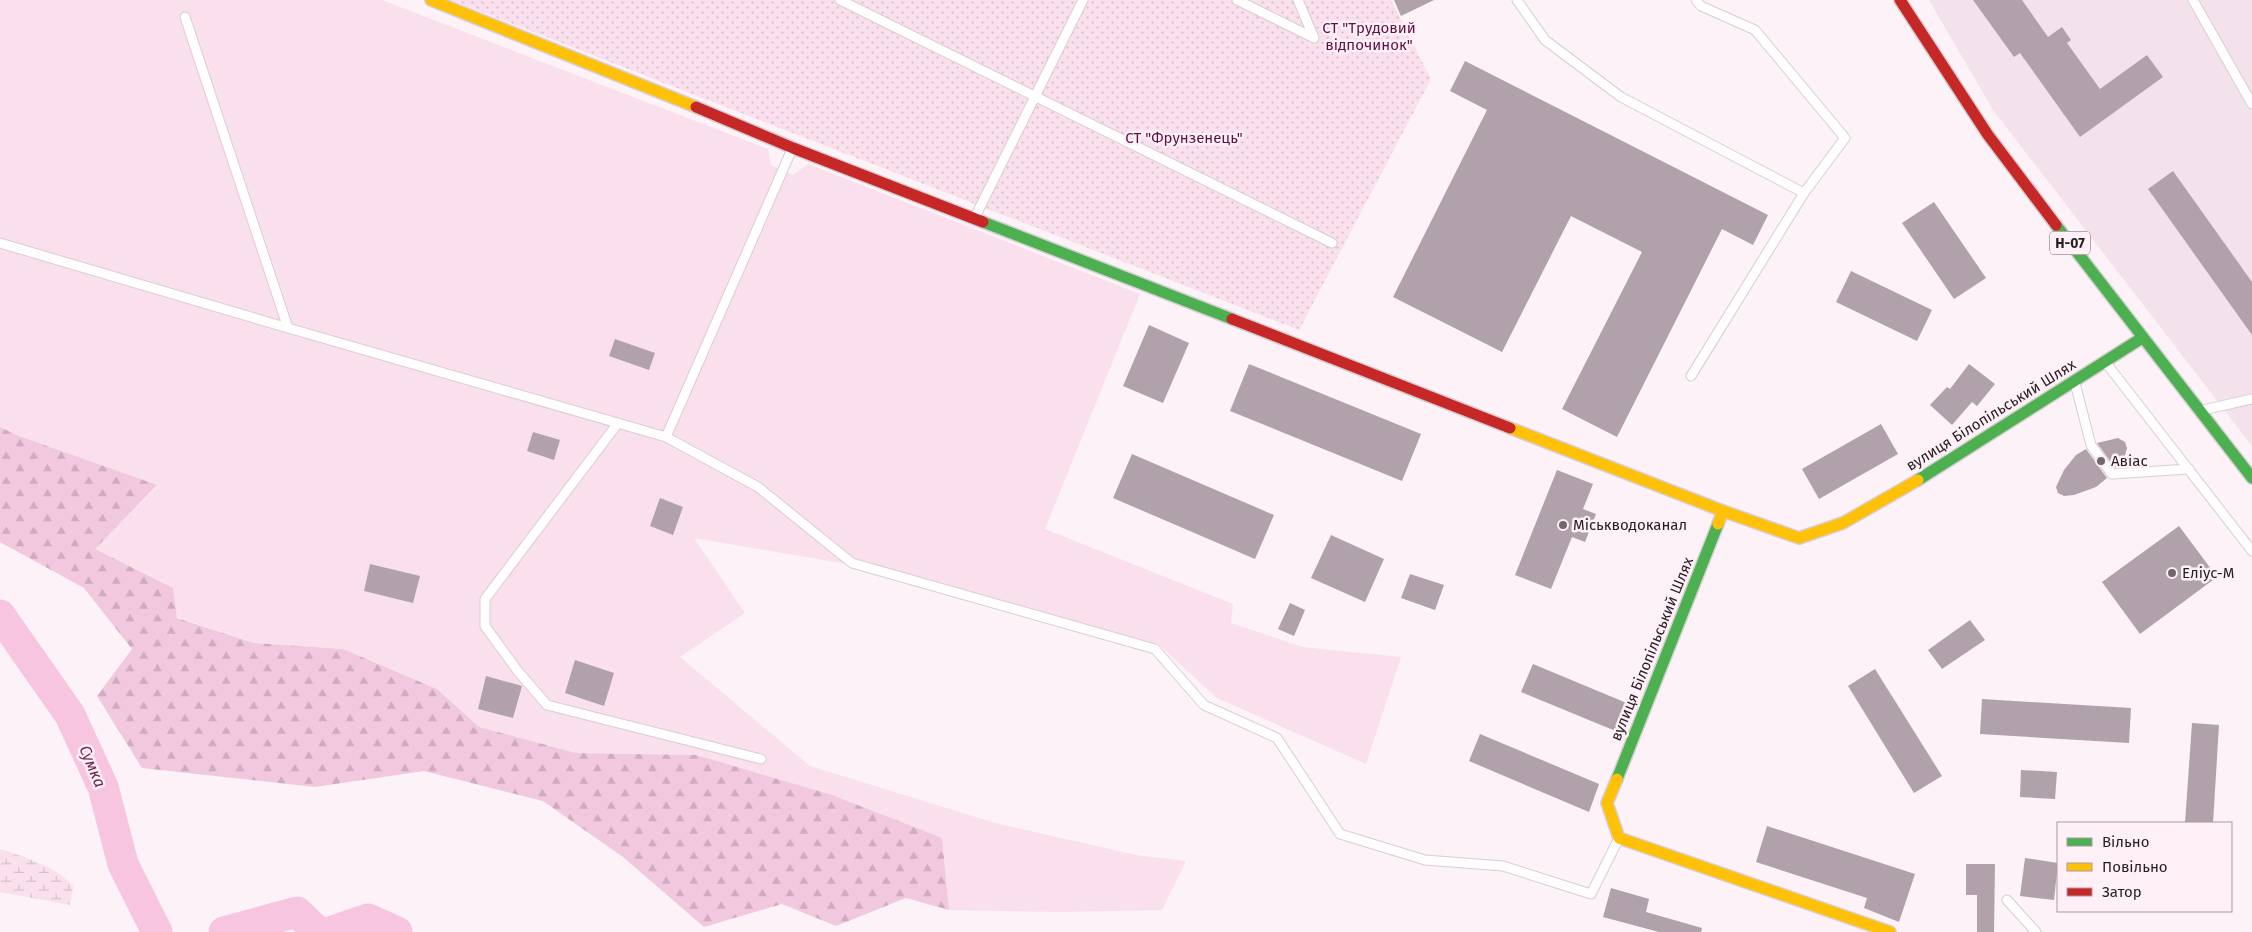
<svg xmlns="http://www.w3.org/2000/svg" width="2252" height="932" font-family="'Fira Sans',sans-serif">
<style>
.built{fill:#f3e2eb}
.grass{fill:#fadfed}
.forest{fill:url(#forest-firs)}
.wetland{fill:url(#wetland-marsh)}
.garden{fill:url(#garden-dots)}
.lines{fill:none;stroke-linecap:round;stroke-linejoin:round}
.river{stroke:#f8c5e0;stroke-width:31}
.building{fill:#b1a1aa}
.lane-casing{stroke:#d6cfd2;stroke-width:11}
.fast-casing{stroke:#d6cfd2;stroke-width:14}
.slow-casing{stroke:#d6cfd2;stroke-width:14}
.jam-casing{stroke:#d6cfd2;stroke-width:14}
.lane{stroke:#fffdfe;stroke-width:9}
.fast{stroke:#4caf50;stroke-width:11}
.slow{stroke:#ffc107;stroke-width:11}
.jam{stroke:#c62828;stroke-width:11}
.poi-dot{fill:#70686c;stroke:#ffeff7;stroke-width:2}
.labels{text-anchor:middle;stroke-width:5;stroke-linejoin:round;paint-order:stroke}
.shield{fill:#ffeff7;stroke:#665d61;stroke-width:1}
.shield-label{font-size:14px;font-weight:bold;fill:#241e21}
.park-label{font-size:15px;fill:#5e1243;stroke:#ffeff7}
.street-label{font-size:15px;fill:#241e21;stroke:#ffeff7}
.poi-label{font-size:15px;fill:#241e21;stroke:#ffeff7;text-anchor:start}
.water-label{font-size:16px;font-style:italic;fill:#702452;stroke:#ffeff7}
</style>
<defs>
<pattern id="forest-firs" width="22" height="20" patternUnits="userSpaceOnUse" patternTransform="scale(1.25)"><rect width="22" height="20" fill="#f1c8de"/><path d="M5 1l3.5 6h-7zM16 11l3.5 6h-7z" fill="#ceabbe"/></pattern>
<pattern id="wetland-marsh" width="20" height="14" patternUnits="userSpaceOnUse" patternTransform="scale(1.25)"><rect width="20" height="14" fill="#fadfed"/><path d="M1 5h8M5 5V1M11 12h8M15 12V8" fill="none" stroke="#d6bfcb"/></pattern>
<pattern id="garden-dots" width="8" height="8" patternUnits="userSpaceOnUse" patternTransform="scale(1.25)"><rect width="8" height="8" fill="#fadfed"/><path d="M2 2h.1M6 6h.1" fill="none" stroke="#d6bfcb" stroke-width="1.8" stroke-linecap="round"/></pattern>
</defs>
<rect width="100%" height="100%" fill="#fcf2f7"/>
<path class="built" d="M1929,0H2252V446L1993,110Z"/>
<path class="grass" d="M0,0H382L768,149L771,165L793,175L808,164L1140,294L1045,529L1233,604L1231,623L1302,647L1401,657L1366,764L1217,698L1158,644L853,565L694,538L745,613L680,657L810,766L995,823L1136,855L1186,861L1162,910L1061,912L949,910L942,838L696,755L576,753L479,727L437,689L343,649L254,643L177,617L173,588L94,549L157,486L19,436L0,427Z"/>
<path class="forest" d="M0,427L19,436L157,485L95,549L173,588L177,618L254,643L343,649L437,689L479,727L576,753L696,755L832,795L942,838L949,910L906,898L836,926L782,904L704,927L623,857L543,801L424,771L315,787L142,768L97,696L132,649L84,588L0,542Z"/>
<path class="wetland" d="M0,849C24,857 56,866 73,886L70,905L0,892Z"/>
<path class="garden" d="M451,0H1391L1431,79L1299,330Z"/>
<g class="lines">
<g class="river">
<path d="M0,615L70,715L103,787L123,864L157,932"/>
<path d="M224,932L297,912L318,932"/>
<path d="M330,932L368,919L397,932"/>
</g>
</g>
<g class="building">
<path d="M1394,0H1434L1401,16Z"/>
<path d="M1973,0H2022L2048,37L2062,27L2071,40L2067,43L2100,89L2147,55L2163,77L2080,137L2020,53L2014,57Z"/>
<path d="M1465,61L1768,215L1753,245L1722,229L1617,437L1562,409L1642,252L1571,216L1502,352L1393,297L1487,110L1450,91Z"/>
<path d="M2173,171L2252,282V335L2148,189Z"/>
<path d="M1934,202L1986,278L1954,299L1902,223Z"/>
<path d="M1851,271L1932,310L1917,341L1836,302Z"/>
<path d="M1149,325L1189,343L1163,403L1123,386Z"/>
<path d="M615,339L655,353L649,370L609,356Z"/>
<path d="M1249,364L1421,434L1402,481L1230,411Z"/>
<path d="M1969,364L1995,384L1977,406L1972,402L1952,425L1930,405L1947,387L1950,389Z"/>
<path d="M1881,424L1898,454L1819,499L1802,469Z"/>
<path d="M533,432L560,440L554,460L527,451Z"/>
<path d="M2118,438L2125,442L2127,448L2124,459L2115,468L2097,443Z"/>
<path d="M2086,449L2107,478L2096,487L2074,495L2064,496L2058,493L2056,487L2064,470L2076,455Z"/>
<path d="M1132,454L1274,515L1255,559L1113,498Z"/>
<path d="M1557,470L1593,484L1583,509L1596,514L1585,542L1572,537L1551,589L1515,575Z"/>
<path d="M660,498L683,507L673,535L650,526Z"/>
<path d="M2179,526L2217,577L2140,634L2102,582Z"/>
<path d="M1331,535L1384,559L1365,602L1311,578Z"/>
<path d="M370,564L420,576L413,603L364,591Z"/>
<path d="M1410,574L1444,585L1435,610L1401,598Z"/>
<path d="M1290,603L1305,610L1294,636L1278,629Z"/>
<path d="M1970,620L1985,640L1942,669L1928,650Z"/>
<path d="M575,660L614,673L604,706L565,693Z"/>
<path d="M1533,664L1629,704L1618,732L1521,692Z"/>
<path d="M1875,669L1942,776L1914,793L1848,686Z"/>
<path d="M486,676L522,686L513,718L478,709Z"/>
<path d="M1982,699L2131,708L2129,743L1980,734Z"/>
<path d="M2192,723L2219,725L2213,823H2185Z"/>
<path d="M1480,734L1599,784L1589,812L1469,761Z"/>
<path d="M2021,770L2057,772L2055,799L2020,797Z"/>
<path d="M1767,826L1915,874L1899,922L1864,908L1867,898L1756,862Z"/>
<path d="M2025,858L2058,863L2054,900L2020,896Z"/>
<path d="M1966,864H1995L1994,932H1977V895H1966Z"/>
<path d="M1611,888L1649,899L1646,912L1702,928L1701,932H1659L1603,917Z"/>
</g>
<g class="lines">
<defs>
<g id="lane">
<path d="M840,0L1332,243"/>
<path d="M1237,0L1314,38L1298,0"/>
<path d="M1517,0L1545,40L1621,97L1804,193L1691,376"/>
<path d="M1696,0L1701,6L1755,30L1845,138L1804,193"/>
<path d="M2193,0L2252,104"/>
<path d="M185,17L288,328L666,437L758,487L852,563L1155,649L1204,705L1277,738L1340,834L1425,860L1503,866L1591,894L1618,840"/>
<path d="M975,217L1083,0"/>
<path d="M0,243L288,328"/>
<path d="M2106,363L2252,551"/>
<path d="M2075,383L2091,445L2112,474L2189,469"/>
<path d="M2203,410L2252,399"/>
<path d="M618,423L485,599V626L517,670L547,705L761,759"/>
<path d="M666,437L792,149"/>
<path d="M2007,900L2036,932"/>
</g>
<g id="fast">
<path d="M983,222L1232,319"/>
<path d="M2056,225L2252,478"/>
<path d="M1918,480L2142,338"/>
<path d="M1617,779L1718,524"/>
</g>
<g id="slow">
<path d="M431,0L696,107"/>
<path d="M1510,428L1723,511"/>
<path d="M1718,524L1723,511L1799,538L1843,523L1918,480"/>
<path d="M1617,779L1607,803L1619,838L1890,932"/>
</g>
<g id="jam">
<path d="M1900,0L1988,135L2056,225"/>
<path d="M696,107L793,148L983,222"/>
<path d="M1232,319L1510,428"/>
</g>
</defs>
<use href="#lane" class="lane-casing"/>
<use href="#fast" class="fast-casing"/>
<use href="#slow" class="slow-casing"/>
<use href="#jam" class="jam-casing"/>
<use href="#lane" class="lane"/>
<use href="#fast" class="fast"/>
<use href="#slow" class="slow"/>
<use href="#jam" class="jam"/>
</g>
<g class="poi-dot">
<circle cx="2101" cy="461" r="5"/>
<circle cx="1563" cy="525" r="5"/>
<circle cx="2172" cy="573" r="5"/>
</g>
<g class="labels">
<rect class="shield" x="2050" y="231.5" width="40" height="23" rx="4"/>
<g class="shield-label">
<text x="2070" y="248">Н-07</text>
</g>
<g class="park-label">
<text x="1369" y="33">СТ "Трудовий<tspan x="1369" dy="17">відпочинок"</tspan></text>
<text x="1184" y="143">СТ "Фрунзенець"</text>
</g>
<g class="street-label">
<text transform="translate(1991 415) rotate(-32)" y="5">вулиця Білопільський Шлях</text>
<text transform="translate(1652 649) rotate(-68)" y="5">вулиця Білопільський Шлях</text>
</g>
<g class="poi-label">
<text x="2111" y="466">Авіас</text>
<text x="1573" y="530">Міськводоканал</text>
<text x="2182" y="578">Еліус-М</text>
</g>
<g class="water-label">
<text transform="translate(93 766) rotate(67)" y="6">Сумка</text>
</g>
</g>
<rect x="2057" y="822" width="175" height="90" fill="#ffeff7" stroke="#a79ba1"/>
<rect x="2067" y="838" width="25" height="8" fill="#4caf50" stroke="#a79ba1"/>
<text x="2102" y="847" font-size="15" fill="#241e21">Вільно</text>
<rect x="2067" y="863" width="25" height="8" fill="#ffc107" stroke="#a79ba1"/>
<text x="2102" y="872" font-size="15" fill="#241e21">Повільно</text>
<rect x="2067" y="888" width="25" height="8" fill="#c62828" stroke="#a79ba1"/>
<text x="2102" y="897" font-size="15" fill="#241e21">Затор</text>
</svg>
